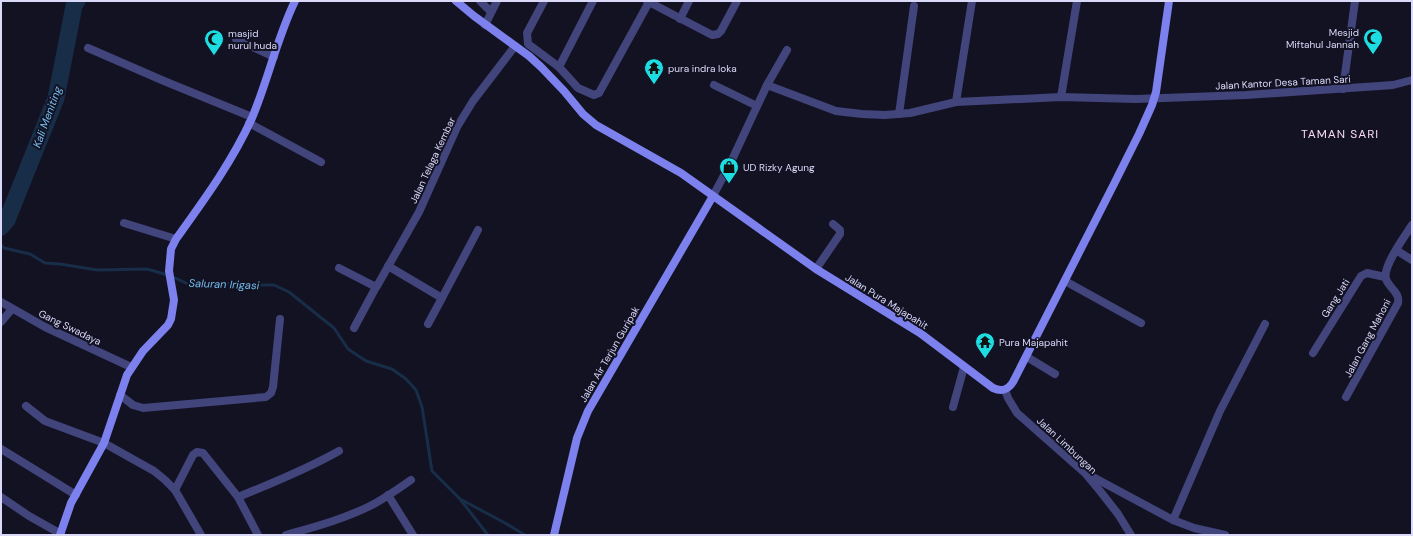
<svg xmlns="http://www.w3.org/2000/svg" width="1413" height="536" font-family="'DM Sans',sans-serif">
<style>
.lines{fill:none;stroke-linecap:round;stroke-linejoin:round}
.stream{stroke:#172d48;stroke-width:3}
.river{stroke:#172d48;stroke-width:17}
.street{stroke:#42447c;stroke-width:8}
.secondary{stroke:#7c81ee;stroke-width:8}
.labels{text-anchor:middle;stroke-width:4;stroke-linejoin:round;paint-order:stroke}
.poi-label{font-size:10px;fill:#dad9fa;stroke:#131223;text-anchor:start}
.street-label{font-size:10px;fill:#dad9fa;stroke:#131223}
.water-label{font-size:11px;font-style:italic;fill:#74bded;stroke:#131223}
.quarter-label{font-size:12px;letter-spacing:1px;fill:#fadaf1;stroke:#131223}
</style>
<rect width="100%" height="100%" fill="#131223"/>
<g class="lines">
<g class="stream">
<path d="M1,245L4,248L30,254L45,263L60,264L97,270L147,269L171,276L190,285L213,282L242,285H274L289,292L334,328L348,349L366,361L392,369L406,379L416,390L422,407L432,471L460,499L488,535"/>
<path d="M462,500L505,523L525,535"/>
</g>
<path class="river" d="M1,227L7,220L56,98L74,6L77,1"/>
<g class="street">
<path d="M480,1L491,12"/>
<path d="M544,1L527,33L528,44L559,67L578,88L594,95L599,93L649,2"/>
<path d="M647,1L712,35L718,34L721,31L737,1"/>
<path d="M680,19L689,1"/>
<path d="M485,25L497,1"/>
<path d="M236,39L274,57"/>
<path d="M88,48L164,81L252,117"/>
<path d="M559,67L593,1"/>
<path d="M714,85L757,106"/>
<path d="M767,85L836,111L862,114L885,115L910,113L956,102L1061,97L1136,99L1246,95L1379,86L1393,85L1412,80"/>
<path d="M1343,89L1355,1"/>
<path d="M1061,97L1077,1"/>
<path d="M956,102L972,1"/>
<path d="M899,114L914,6"/>
<path d="M249,123L321,162"/>
<path d="M713,196L731,162L767,85L787,50"/>
<path d="M124,223L176,239"/>
<path d="M1396,250L1412,260"/>
<path d="M388,266L442,298L428,324"/>
<path d="M339,268L376,287L377,286L419,212L457,127L473,101L515,46"/>
<path d="M816,269L840,234V230L833,224"/>
<path d="M1065,281L1141,323"/>
<path d="M442,298L478,230"/>
<path d="M1,302L45,327L131,367"/>
<path d="M1,322L12,309"/>
<path d="M354,328L376,287"/>
<path d="M1313,353L1361,276L1367,273L1385,277"/>
<path d="M1027,357L1055,374"/>
<path d="M1005,390L1008,398L1017,413L1085,473L1100,491L1118,514L1131,535"/>
<path d="M120,395L133,405L143,408L266,397L271,393L273,387L280,319"/>
<path d="M1346,397L1398,303C1400,292 1389,288 1386,279C1382,267 1405,236 1412,225"/>
<path d="M26,406L45,421L104,443L154,471L165,480L175,490L201,535"/>
<path d="M953,407L964,367"/>
<path d="M1,449L76,495"/>
<path d="M1091,476L1173,520L1194,528L1225,535"/>
<path d="M175,490L193,455L197,452L203,453L238,497L258,535"/>
<path d="M388,495L413,535"/>
<path d="M1,497L29,516L61,534"/>
<path d="M238,497C273,483 307,469 339,451"/>
<path d="M1173,520L1220,411L1265,324"/>
<path d="M286,535C314,527 344,519 370,506C384,499 398,489 411,480"/>
</g>
<g class="secondary">
<path d="M456,1L474,16L529,56L541,67L564,91L583,114L596,125L681,173L816,269L920,333L993,388C1002,392 1008,390 1013,382L1114,184L1139,134L1152,105L1156,92L1169,1"/>
<path d="M60,535L71,503L104,443L127,375L143,351L168,325L171,319L174,300L169,271L171,249L176,239C204,200 232,162 252,118C268,80 277,38 295,1"/>
<path d="M554,535L577,438L588,411L713,196"/>
</g>
</g>
<defs>
<symbol id="mosque-pin" viewBox="-11 -11 22 30"><path d="M0 17L-7.5 6A9.5 9.5 0 1 1 7.5 6Z" fill="#1ddce2" stroke="#131223"/><path d="M3.5-4.9A6 6 0 1 0 3.5 4.9A5 5 0 1 1 3.5-4.9Z" fill="#111"/></symbol>
<symbol id="temple-pin" viewBox="-11 -11 22 30"><path d="M0 17L-7.5 6A9.5 9.5 0 1 1 7.5 6Z" fill="#1ddce2" stroke="#131223"/><path d="M0-6L5-2H3V0L6.5 2.5H4V6H1.5V3h-3V6H-4V2.5H-6.5L-3 0V-2H-5Z" fill="#111"/></symbol>
<symbol id="shop-pin" viewBox="-11 -11 22 30"><path d="M0 17L-7.5 6A9.5 9.5 0 1 1 7.5 6Z" fill="#1ddce2" stroke="#131223"/><path d="M-5-2.5h2.3a2.7 3.5 0 0 1 5.4 0H5L5.5 6h-11ZM-1.5-2.5h3a1.5 2.3 0 0 0-3 0Z" fill="#111"/></symbol>
</defs>
<g fill-rule="evenodd">
<use href="#mosque-pin" x="1362" y="27" width="22" height="30"/>
<use href="#mosque-pin" x="203" y="28" width="22" height="30"/>
<use href="#temple-pin" x="643" y="57" width="22" height="30"/>
<use href="#shop-pin" x="718" y="156" width="22" height="30"/>
<use href="#temple-pin" x="974" y="331" width="22" height="30"/>
</g>
<g class="labels">
<g class="poi-label">
<text x="1359" y="36" text-anchor="end">Mesjid<tspan x="1359" dy="12">Miftahul Jannah</tspan></text>
<text x="228" y="37">masjid<tspan x="228" dy="12">nurul huda</tspan></text>
<text x="668" y="72">pura indra loka</text>
<text x="743" y="171">UD Rizky Agung</text>
<text x="999" y="346">Pura Majapahit</text>
</g>
<g class="street-label">
<text transform="translate(1283 82) rotate(-3)" y="4">Jalan Kantor Desa Taman Sari</text>
<text transform="translate(432 160) rotate(-65)" y="4">Jalan Telaga Kembar</text>
<text transform="translate(1335 298) rotate(-58)" y="4">Gang Jati</text>
<text transform="translate(887 301) rotate(32)" y="4">Jalan Pura Majapahit</text>
<text transform="translate(70 327) rotate(26)" y="4">Gang Swadaya</text>
<text transform="translate(1367 338) rotate(-62)" y="4">Jalan Gang Mahoni</text>
<text transform="translate(609 354) rotate(-60)" y="4">Jalan Air Terjun Guripak</text>
<text transform="translate(1067 445) rotate(43)" y="4">Jalan Limbungan</text>
</g>
<g class="water-label">
<text transform="translate(47 117) rotate(-70)" y="4">Kali Meniting</text>
<text transform="translate(224 284) rotate(2)" y="4">Saluran Irigasi</text>
</g>
<g class="quarter-label">
<text x="1340" y="138">TAMAN SARI</text>
</g>
</g>
<rect width="1413" height="536" fill="none" stroke="#dad9fa" stroke-width="4"/>
</svg>
